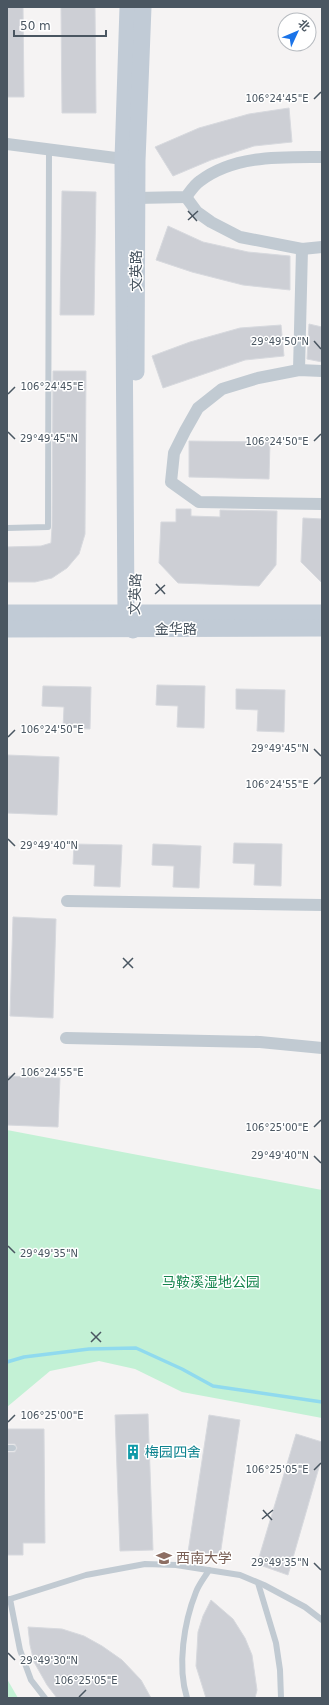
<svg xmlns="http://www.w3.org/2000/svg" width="329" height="1705" font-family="'DejaVu Sans','Noto Sans SC',sans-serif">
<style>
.green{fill:#c3f1d5}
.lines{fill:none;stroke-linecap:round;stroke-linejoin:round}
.stream{stroke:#90daee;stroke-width:3.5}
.building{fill:#cdcfd5;stroke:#d7d9de}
.service{stroke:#c1cad2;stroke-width:6}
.minor{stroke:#c1cad2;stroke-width:12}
.secondary{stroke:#c1cbd6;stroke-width:17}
.ticks{fill:none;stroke:#4a5661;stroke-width:1.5}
.labels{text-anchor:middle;stroke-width:3;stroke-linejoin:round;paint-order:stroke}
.street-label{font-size:14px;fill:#4a5661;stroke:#fff}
.park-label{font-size:14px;fill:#17864f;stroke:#fff}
.culture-label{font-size:14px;fill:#0d838f;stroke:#fff;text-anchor:start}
.education-label{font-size:14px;fill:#785e54;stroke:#fff;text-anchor:start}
.ticks-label{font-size:10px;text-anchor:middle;fill:#4a5661;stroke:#fff;stroke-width:3;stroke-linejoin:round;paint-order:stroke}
</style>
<rect width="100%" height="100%" fill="#f5f3f3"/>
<g class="green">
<path d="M7,1130L322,1190V1418L182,1392L135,1369L99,1361L50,1371L7,1407Z"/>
<path d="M7,1679L18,1698H7Z"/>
</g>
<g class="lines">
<path class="stream" d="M7,1362L24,1357L89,1349L136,1348L182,1369L213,1386L322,1402"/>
</g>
<g class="building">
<path d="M7,7H23L24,97H7Z"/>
<path d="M61,7H95L96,113H62Z"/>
<path d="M289,108L292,142L254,146L211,160L173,176L155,147L199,128L249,114Z"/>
<path d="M62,191L96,192L94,315H60Z"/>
<path d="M168,226L203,242L248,252L290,256V290L243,285L192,272L156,260Z"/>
<path d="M309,324L322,327V362L307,359Z"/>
<path d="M281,325L284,356L245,360L163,388L152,356L190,342L240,328Z"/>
<path d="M53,371H86L85,534L79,554L67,568L52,578L35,582H7V547L41,546L51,543L52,527Z"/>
<path d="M189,441L270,442L269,479L189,477Z"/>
<path d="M176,509H191V516L220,517V510L277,511L276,565L259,586L178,583L159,563L161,522H176Z"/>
<path d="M303,518L322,519V583L301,562Z"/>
<path d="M157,685L205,686L204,728L177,727L178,706L156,705Z"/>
<path d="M43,686L91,687L90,729L63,728L64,707L42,706Z"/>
<path d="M236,689L285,690L284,732L257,731L258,710L236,709Z"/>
<path d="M7,755L59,757L57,815L7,813Z"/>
<path d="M234,843L282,844L281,886L254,885L255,864L233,863Z"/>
<path d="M74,844L122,845L120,887L94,886L95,865L73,864Z"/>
<path d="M153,844L201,846L199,888L173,887L174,866L152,865Z"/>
<path d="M13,917L56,919L53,1018L10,1016Z"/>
<path d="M7,1076L60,1078L58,1127L7,1125Z"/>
<path d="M148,1414L153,1550L120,1551L115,1415Z"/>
<path d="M209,1415L240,1420L220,1556L188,1552Z"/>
<path d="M7,1429H44L45,1543H23V1555H7V1452H15L17,1448L15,1444H7Z"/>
<path d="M296,1434L322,1442V1457L288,1575L257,1564Z"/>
<path d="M211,1600L233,1619L245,1638L252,1655L257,1690L255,1698H206L196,1666L197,1650L198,1632L203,1616Z"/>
<path d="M28,1627L62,1629L84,1636L102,1646L122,1660L141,1680L151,1698H57L47,1685L34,1662L30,1645Z"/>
</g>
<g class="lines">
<g class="service">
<path d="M7,528L48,527L49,150"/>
<path d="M7,1448H13"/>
<path d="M258,1583L276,1643L280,1670L281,1698"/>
<path d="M10,1599L20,1650L31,1680L45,1698"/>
<path d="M7,1600L86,1575L145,1564L176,1565L240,1575L264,1585L305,1607L322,1620"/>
<path d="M187,1698C177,1666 184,1622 196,1592C199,1584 205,1577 209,1570"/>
</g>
<g class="minor">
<path d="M7,144L131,160"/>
<path d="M186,197L197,212L211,222L240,237L302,249L322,247"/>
<path d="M136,198L186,197C190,192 194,185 200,181C234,155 281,157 322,157"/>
<path d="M299,370L302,249"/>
<path d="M322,371L299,370L258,378L222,389L198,408L185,431L174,453L171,482L199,502L322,504"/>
<path d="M67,901L322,905"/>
<path d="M66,1038L260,1042L322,1048"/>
</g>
<g class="secondary">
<path d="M128,7L123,159L126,613L133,630"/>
<path d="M136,372L137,161L143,7"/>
<path d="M7,613H322"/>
<path d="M7,629L322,628"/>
</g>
</g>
<path class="ticks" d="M314,99L321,92M188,211L197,221M188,220L198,211M314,341L321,349M8,394L15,387M8,432L15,439M314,441L321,434M156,584L165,594M155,594L165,585M8,737L15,730M314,749L321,756M314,784L321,777M8,839L15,846M123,958L133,968M123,968L133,958M8,1080L15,1073M314,1127L321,1120M314,1156L321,1163M8,1246L15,1253M91,1332L101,1342M91,1342L101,1332M8,1422L15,1415M314,1470L321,1463M263,1510L272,1520M262,1519L273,1510M314,1563L321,1570M8,1653L15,1660M79,1697L86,1690"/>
<defs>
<symbol id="building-bare" viewBox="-9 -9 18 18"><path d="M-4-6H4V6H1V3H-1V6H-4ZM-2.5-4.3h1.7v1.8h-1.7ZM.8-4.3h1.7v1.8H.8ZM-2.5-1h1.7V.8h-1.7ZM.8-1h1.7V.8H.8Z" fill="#0f9aa8" stroke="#fff" stroke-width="2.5" paint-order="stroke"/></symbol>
<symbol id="university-bare" viewBox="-9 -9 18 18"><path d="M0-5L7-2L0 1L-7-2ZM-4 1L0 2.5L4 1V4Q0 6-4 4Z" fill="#8d6e63" stroke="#fff" stroke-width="2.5" paint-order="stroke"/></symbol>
</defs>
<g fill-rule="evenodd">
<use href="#building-bare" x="122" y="1441" width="22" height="22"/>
<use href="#university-bare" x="153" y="1547" width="22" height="22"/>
</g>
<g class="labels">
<g class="street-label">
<text transform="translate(136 271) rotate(-90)" y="5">文英路</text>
<text transform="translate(135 594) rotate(-88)" y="5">文英路</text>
<text x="176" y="634">金华路</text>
</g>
<g class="park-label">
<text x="211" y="1287">马鞍溪湿地公园</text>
</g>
<g class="culture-label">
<text x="145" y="1457">梅园四舍</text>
</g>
<g class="education-label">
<text x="176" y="1563">西南大学</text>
</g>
</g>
<g class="ticks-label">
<text x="277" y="102">106°24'45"E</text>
<text x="280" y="345">29°49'50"N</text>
<text x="52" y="390">106°24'45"E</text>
<text x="49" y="442">29°49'45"N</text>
<text x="277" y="445">106°24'50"E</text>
<text x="52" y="733">106°24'50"E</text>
<text x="280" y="752">29°49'45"N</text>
<text x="277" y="788">106°24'55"E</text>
<text x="49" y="849">29°49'40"N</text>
<text x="52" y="1076">106°24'55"E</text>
<text x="277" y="1131">106°25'00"E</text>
<text x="280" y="1159">29°49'40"N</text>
<text x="49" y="1257">29°49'35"N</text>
<text x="52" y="1419">106°25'00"E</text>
<text x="277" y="1473">106°25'05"E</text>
<text x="280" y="1566">29°49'35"N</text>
<text x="49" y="1664">29°49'30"N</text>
<text x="86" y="1684">106°25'05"E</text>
</g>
<rect width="329" height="1705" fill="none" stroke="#4a5661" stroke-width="16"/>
<g transform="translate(297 32) rotate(46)"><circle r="19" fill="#ffffff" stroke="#b7bbc0"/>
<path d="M0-3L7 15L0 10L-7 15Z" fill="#1a73e8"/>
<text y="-6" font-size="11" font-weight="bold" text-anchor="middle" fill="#4a5661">北</text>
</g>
<path d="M14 30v6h92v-6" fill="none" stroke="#4a5661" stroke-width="2"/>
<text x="20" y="30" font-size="12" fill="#4a5661" stroke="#ffffff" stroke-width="3" paint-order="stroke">50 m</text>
</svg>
